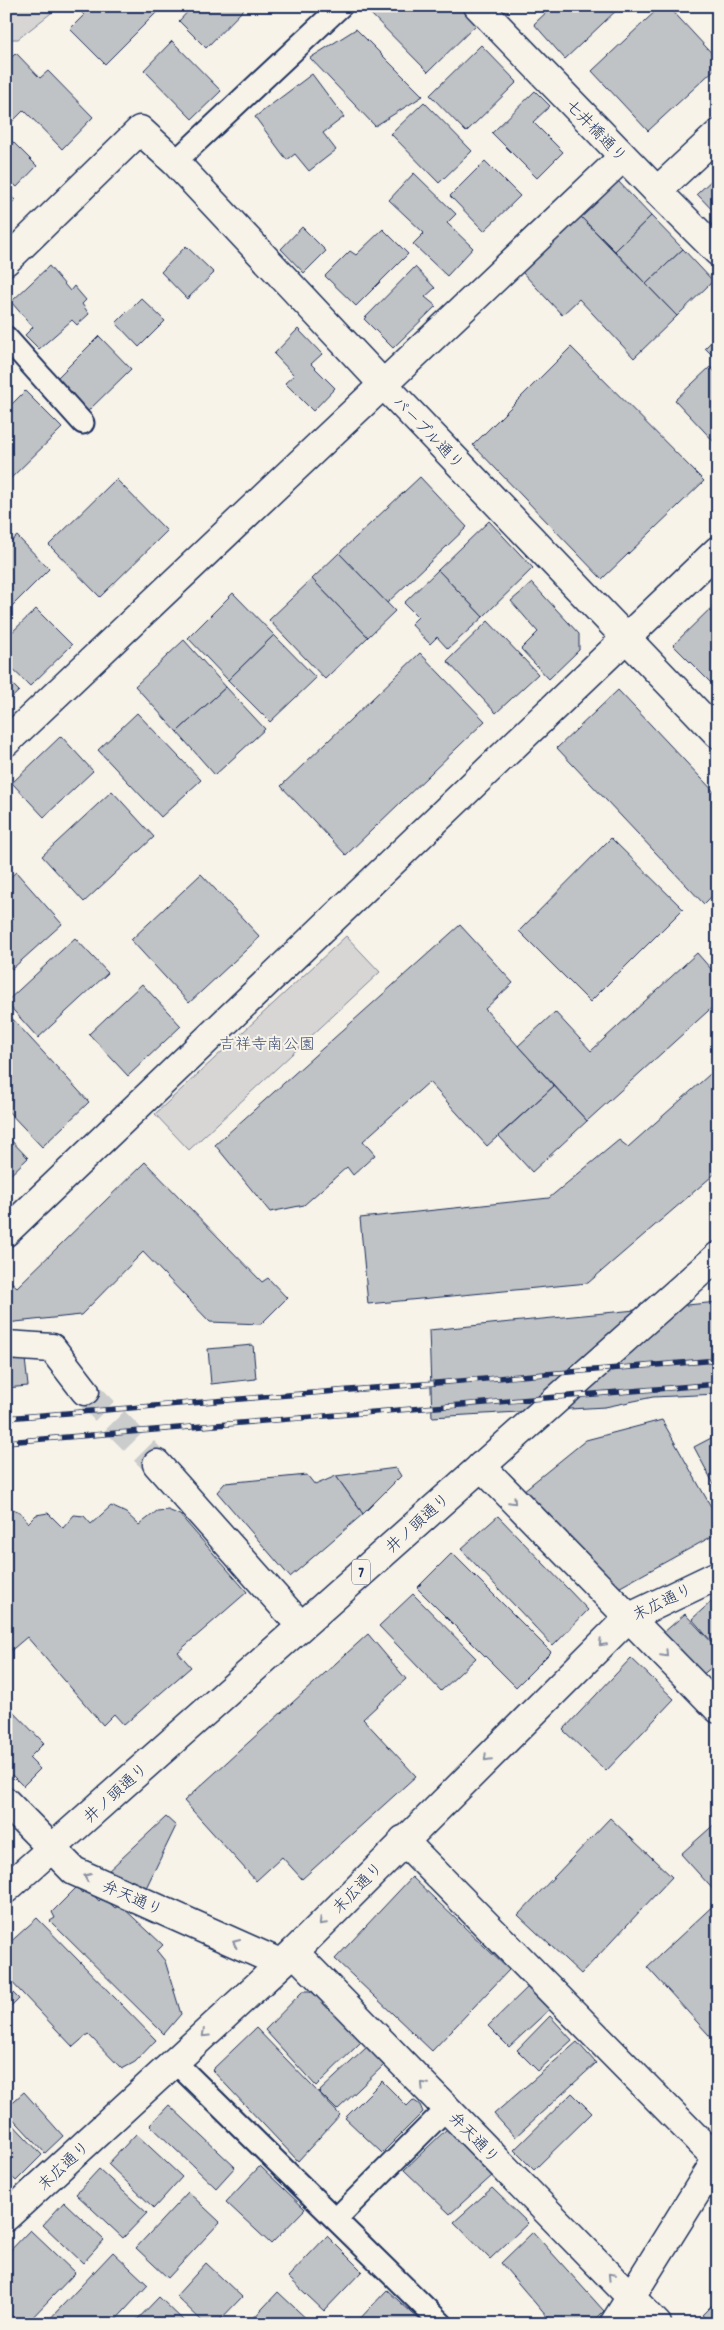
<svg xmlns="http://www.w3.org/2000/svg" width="724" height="2330" font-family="Dekko,'Klee One',sans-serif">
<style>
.green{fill:#d7d6d4;stroke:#798299}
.building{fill:#c0c3c5;stroke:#1b2f5e}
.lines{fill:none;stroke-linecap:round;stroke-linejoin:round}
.minor-tunnel{stroke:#cbcccc;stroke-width:28;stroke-dasharray:28 14;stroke-linecap:butt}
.service-casing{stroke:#1b2f5e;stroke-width:25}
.pedestrian-casing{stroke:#1b2f5e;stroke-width:31}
.minor-casing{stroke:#1b2f5e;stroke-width:31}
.primary-casing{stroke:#1b2f5e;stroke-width:31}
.service{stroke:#f7f3e8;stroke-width:21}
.pedestrian{stroke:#f7f3e8;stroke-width:28}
.minor{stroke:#f7f3e8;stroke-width:28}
.primary{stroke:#f7f3e8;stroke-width:28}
.rail-casing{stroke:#1b2f5e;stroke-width:5.5}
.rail{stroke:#f7f3e8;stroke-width:4;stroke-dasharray:11;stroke-linecap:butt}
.oneway{stroke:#8991a3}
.labels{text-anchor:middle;stroke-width:4;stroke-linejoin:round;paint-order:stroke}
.shield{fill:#f7f3e8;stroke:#5d6a87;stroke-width:1}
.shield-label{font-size:15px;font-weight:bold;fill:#1b2f5e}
.street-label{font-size:16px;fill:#1b2f5e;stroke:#f7f3e8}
.park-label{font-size:16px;fill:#415076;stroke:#f7f3e8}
</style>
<rect width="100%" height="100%" fill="#f7f3e8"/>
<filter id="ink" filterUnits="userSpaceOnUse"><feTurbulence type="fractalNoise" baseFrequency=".02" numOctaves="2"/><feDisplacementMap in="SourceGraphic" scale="10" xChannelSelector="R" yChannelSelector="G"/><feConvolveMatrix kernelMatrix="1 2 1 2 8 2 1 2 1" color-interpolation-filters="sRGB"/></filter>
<g filter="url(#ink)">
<g class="green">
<path d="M6,6H60L18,39H6Z"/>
<path d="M346,936L380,972L189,1150L155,1114Z"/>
</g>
<g class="building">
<path d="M75,6H153L158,11L105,64L70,29L84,15Z"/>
<path d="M193,6H247L206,48L179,21Z"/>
<path d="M363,6H463L479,22L428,72Z"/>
<path d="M553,6H621L565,59L534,24Z"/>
<path d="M661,6H668L718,60V66L648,131L592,71Z"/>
<path d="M356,29L423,96L375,126L310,58Z"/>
<path d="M172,41L221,91L192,119L144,70Z"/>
<path d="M481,45L517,82L466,132L430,95Z"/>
<path d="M16,53L40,78L48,71L93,117L62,149L24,110L6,128V63Z"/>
<path d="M312,74L344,117L323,133L336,150L309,171L295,154L287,160L255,117Z"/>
<path d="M535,91L550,106L533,122L563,152L537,178L492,133Z"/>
<path d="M424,102L472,151L439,183L391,134Z"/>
<path d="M7,136L37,166L17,187L6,177Z"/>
<path d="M485,161L520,196L484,231L450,196Z"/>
<path d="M414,173L456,214L447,223L473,248L447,276L413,244L424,233L389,200Z"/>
<path d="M718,174V216L697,194Z"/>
<path d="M617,180L651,216L615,251L580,216Z"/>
<path d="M6,192L15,200L6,209Z"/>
<path d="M580,216L677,316L634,358L579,299L562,315L522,272Z"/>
<path d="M651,216L683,249L646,284L615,251Z"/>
<path d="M302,227L326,251L304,273L281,249Z"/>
<path d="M383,229L408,254L356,306L325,276L350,251L356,255Z"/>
<path d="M186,246L214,273L187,299L161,272Z"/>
<path d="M683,249L713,281L677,316L646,284Z"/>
<path d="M49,266L70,291L74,286L86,300L82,304L89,314L77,325L72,320L39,349L25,335L33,327L11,302Z"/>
<path d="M415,267L435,288L425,297L436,306L393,348L364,319Z"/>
<path d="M141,298L165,321L139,347L116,323Z"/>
<path d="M298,329L322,354L311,364L335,388L313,411L285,383L294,375L274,354Z"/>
<path d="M718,335V361L705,348Z"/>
<path d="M99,336L131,369L85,414L53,382Z"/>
<path d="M571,347L704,481L602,579L473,445Z"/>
<path d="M710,367L718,375V446L675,400Z"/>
<path d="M25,391L62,428L6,483V410Z"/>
<path d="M420,477L467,527L387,603L339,553Z"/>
<path d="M116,479L167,531L100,597L49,545Z"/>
<path d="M489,521L533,568L483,617L438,570Z"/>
<path d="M17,536L49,569L6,612V546Z"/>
<path d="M339,553L395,611L368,637L312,579Z"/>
<path d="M438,570L483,617L448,649L437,637L430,644L411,624L418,617L404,603Z"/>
<path d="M312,579L368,637L325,679L269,620Z"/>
<path d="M532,583L579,634V650L549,679L521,649L538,632L511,601Z"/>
<path d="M233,593L274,635L228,680L188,638Z"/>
<path d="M718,601V690L673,645Z"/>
<path d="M36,609L72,645L30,686L6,663V638Z"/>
<path d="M488,621L538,674L496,713L447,661Z"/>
<path d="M274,635L316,678L270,722L228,680Z"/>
<path d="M184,640L226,687L177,732L135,686Z"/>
<path d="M420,653L485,721L346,855L281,786Z"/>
<path d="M6,678L19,691L6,703Z"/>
<path d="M226,687L265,729L215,775L177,732Z"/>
<path d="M618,690L718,796V890L704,904L557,748Z"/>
<path d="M137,713L201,780L161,817L98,750Z"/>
<path d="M61,736L93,771L44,817L12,783Z"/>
<path d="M112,791L154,837L84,902L42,856Z"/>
<path d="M611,838L683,909L590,1002L519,931Z"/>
<path d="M16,872L62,924L12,969L6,962V881Z"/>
<path d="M201,874L260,937L189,1003L131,940Z"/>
<path d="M718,908V922L711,915Z"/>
<path d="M460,925L513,983L485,1009L554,1086L487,1146L429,1082L363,1141L375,1155L353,1175L347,1167L304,1205L270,1212L215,1145Z"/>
<path d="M75,938L108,973L38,1038L6,1002Z"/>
<path d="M697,953L718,977V1002L587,1121L518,1046L555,1012L591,1051Z"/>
<path d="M142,984L181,1026L128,1076L89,1034Z"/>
<path d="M8,1014L89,1102L42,1147L6,1109Z"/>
<path d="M718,1067V1171L588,1283L368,1304L360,1218L549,1198L619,1140L628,1147Z"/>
<path d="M554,1086L587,1121L532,1172L499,1136Z"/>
<path d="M6,1135L28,1158L6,1179Z"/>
<path d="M145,1162L262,1282L268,1278L287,1298L261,1324L210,1322L143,1252L81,1315L6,1323V1277L17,1287Z"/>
<path d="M718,1302V1394L653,1397L605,1407L432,1417L429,1330Z"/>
<path d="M253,1345L256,1379L211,1384L208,1349Z"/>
<path d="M25,1359L28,1386L6,1388V1361Z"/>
<path d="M662,1420L718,1519V1533L613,1591L523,1491L586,1440Z"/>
<path d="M716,1420L718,1423V1437L711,1423Z"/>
<path d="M713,1437L718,1446V1492L694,1447Z"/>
<path d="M396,1468L401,1476L363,1514L336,1476Z"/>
<path d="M307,1475L315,1485L336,1476L363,1514L290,1577L217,1492L225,1483Z"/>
<path d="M111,1506L126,1513L139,1525L157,1511L168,1510L180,1515L247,1592L178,1652L191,1667L124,1725L114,1714L103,1725L27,1637L8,1653L6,1652V1512L10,1508L20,1512L28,1523L36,1515L48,1513L63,1528L74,1515L84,1516L91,1524Z"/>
<path d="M498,1516L588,1610L553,1646L461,1549Z"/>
<path d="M452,1553L551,1652L516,1687L417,1588Z"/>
<path d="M413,1594L476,1658L441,1691L379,1626Z"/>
<path d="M713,1600L718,1606V1649L692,1619Z"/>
<path d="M685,1614L718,1649V1662L701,1676L663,1633Z"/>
<path d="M368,1634L406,1679L363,1719L416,1776L302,1879L282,1857L256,1881L184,1801Z"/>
<path d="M631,1658L674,1699L606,1771L563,1730Z"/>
<path d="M6,1704L44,1743L29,1758L40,1769L23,1786L12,1775L6,1781Z"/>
<path d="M166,1817L176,1826L145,1890L106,1873Z"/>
<path d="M610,1818L672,1877L581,1974L518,1915Z"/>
<path d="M718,1821V1895L681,1854Z"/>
<path d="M412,1877L509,1970L432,2051L335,1959Z"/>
<path d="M77,1887L82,1893L87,1888L99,1901L103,1897L115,1908L120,1905L163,1945L157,1951L165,1961L181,2014L164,2034L50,1921L55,1918L52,1912Z"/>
<path d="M718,1901V2045L647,1967Z"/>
<path d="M37,1918L156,2040L135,2062L122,2069L88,2034L73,2047L6,1976V1946Z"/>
<path d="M531,1984L552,2007L509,2047L488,2026Z"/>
<path d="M6,1986L19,1999L6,2012Z"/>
<path d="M303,1991H310L319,1997L362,2041L316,2086L265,2030Z"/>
<path d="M550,2016L572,2040L538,2071L517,2050Z"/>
<path d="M256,2028L340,2115L298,2161L212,2070Z"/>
<path d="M577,2042L596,2063L515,2137L494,2114Z"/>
<path d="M367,2047L384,2065L337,2110L319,2092Z"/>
<path d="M382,2081L407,2106L413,2100L420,2105L423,2112L382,2153L345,2118Z"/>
<path d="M24,2092L63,2136L45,2153L6,2111V2108Z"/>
<path d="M572,2093L592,2113L534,2170L514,2150Z"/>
<path d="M169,2105L235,2167L216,2188L150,2125Z"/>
<path d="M6,2117L42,2155L16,2181L6,2171Z"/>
<path d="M449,2127L493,2175L450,2214L404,2170Z"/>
<path d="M136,2134L182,2177L154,2208L108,2164Z"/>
<path d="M260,2166L305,2209L271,2244L226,2202Z"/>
<path d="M99,2169L147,2213L123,2238L76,2194Z"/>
<path d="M492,2188L528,2223L490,2259L454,2222Z"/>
<path d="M188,2192L220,2222L168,2278L136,2248Z"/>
<path d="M64,2202L104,2240L83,2263L43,2225Z"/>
<path d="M30,2230L75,2273L26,2324H20L6,2311V2255Z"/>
<path d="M533,2232L604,2311L591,2324H553L501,2263Z"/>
<path d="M327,2236L362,2271L324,2311L288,2277Z"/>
<path d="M113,2252L148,2285L112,2324H45Z"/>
<path d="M206,2263L242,2297L216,2324H205L176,2296Z"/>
<path d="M387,2290L423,2323L422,2324H355Z"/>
<path d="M278,2292L312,2324H248Z"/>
<path d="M159,2297L187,2324H133Z"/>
<path d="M718,2299V2324H712L702,2315Z"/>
</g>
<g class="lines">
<path class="minor-tunnel" d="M85,1391L157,1464"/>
<defs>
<g id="service">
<path d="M175,162L341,6"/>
<path d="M6,337L83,423"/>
<path d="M175,2062L442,2324"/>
<path d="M336,2219L447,2108"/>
</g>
<path id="pedestrian" d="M478,6L657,191"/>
<g id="minor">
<path d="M718,134L657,191L718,252"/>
<path d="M6,261L140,130L175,162L383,384L718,734"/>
<path d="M6,742L623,157"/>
<path d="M6,1232L718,550"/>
<path d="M6,1345L52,1348L85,1391"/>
<path d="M157,1464L301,1626"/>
<path d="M481,1466L718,1709"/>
<path d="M6,1802L74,1871L280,1963"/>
<path d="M403,1840L717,2159L614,2324"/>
<path d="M294,1952L657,2324"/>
<path d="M6,2217L294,1952L628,1618L718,1575"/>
</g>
<path id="primary" d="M6,1889L718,1256"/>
</defs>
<use href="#service" class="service-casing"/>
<use href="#pedestrian" class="pedestrian-casing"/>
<use href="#minor" class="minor-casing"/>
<use href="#primary" class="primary-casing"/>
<use href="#service" class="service"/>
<use href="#pedestrian" class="pedestrian"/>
<use href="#minor" class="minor"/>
<use href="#primary" class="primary"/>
<defs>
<g id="rail">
<path d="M6,1418L718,1360"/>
<path d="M6,1442L718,1384"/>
</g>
</defs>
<use href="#rail" class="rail-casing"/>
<use href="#rail" class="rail"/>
</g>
<defs><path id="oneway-chevron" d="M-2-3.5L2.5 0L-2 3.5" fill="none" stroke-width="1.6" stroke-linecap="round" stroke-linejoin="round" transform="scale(1.25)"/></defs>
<g class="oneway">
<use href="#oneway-chevron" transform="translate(513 1501) rotate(46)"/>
<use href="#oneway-chevron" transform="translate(602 1643) rotate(135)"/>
<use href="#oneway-chevron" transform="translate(665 1654) rotate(46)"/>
<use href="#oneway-chevron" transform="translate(487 1758) rotate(135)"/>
<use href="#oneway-chevron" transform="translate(87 1877) rotate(-156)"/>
<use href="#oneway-chevron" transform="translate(322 1922) rotate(134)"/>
<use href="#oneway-chevron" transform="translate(236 1943) rotate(-156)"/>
<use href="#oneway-chevron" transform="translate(205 2034) rotate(137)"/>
<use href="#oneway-chevron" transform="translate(424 2085) rotate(-134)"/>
<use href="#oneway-chevron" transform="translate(611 2276) rotate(-134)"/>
</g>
</g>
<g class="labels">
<rect class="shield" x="352" y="1559.5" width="18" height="25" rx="4"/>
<g class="shield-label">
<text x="361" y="1577">7</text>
</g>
<g class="street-label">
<text transform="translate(597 130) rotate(46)" y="6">七井橋通り</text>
<text transform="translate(429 432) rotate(46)" y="6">パープル通り</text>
<text transform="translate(417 1522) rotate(-42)" y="6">井ノ頭通り</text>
<text transform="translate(662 1601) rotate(-26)" y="6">末広通り</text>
<text transform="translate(115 1792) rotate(-42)" y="6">井ノ頭通り</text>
<text transform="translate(357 1887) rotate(-46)" y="6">末広通り</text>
<text transform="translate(133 1897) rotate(24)" y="6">弁天通り</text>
<text transform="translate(475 2137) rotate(46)" y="6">弁天通り</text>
<text transform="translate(63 2165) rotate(-43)" y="6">末広通り</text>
</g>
<g class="park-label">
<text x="267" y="1049">吉祥寺南公園</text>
</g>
</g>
<rect width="724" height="2330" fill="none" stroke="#f7f3e8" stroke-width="25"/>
<rect x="12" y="12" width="699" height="2305" fill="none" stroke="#1b2f5e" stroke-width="2" filter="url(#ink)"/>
</svg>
